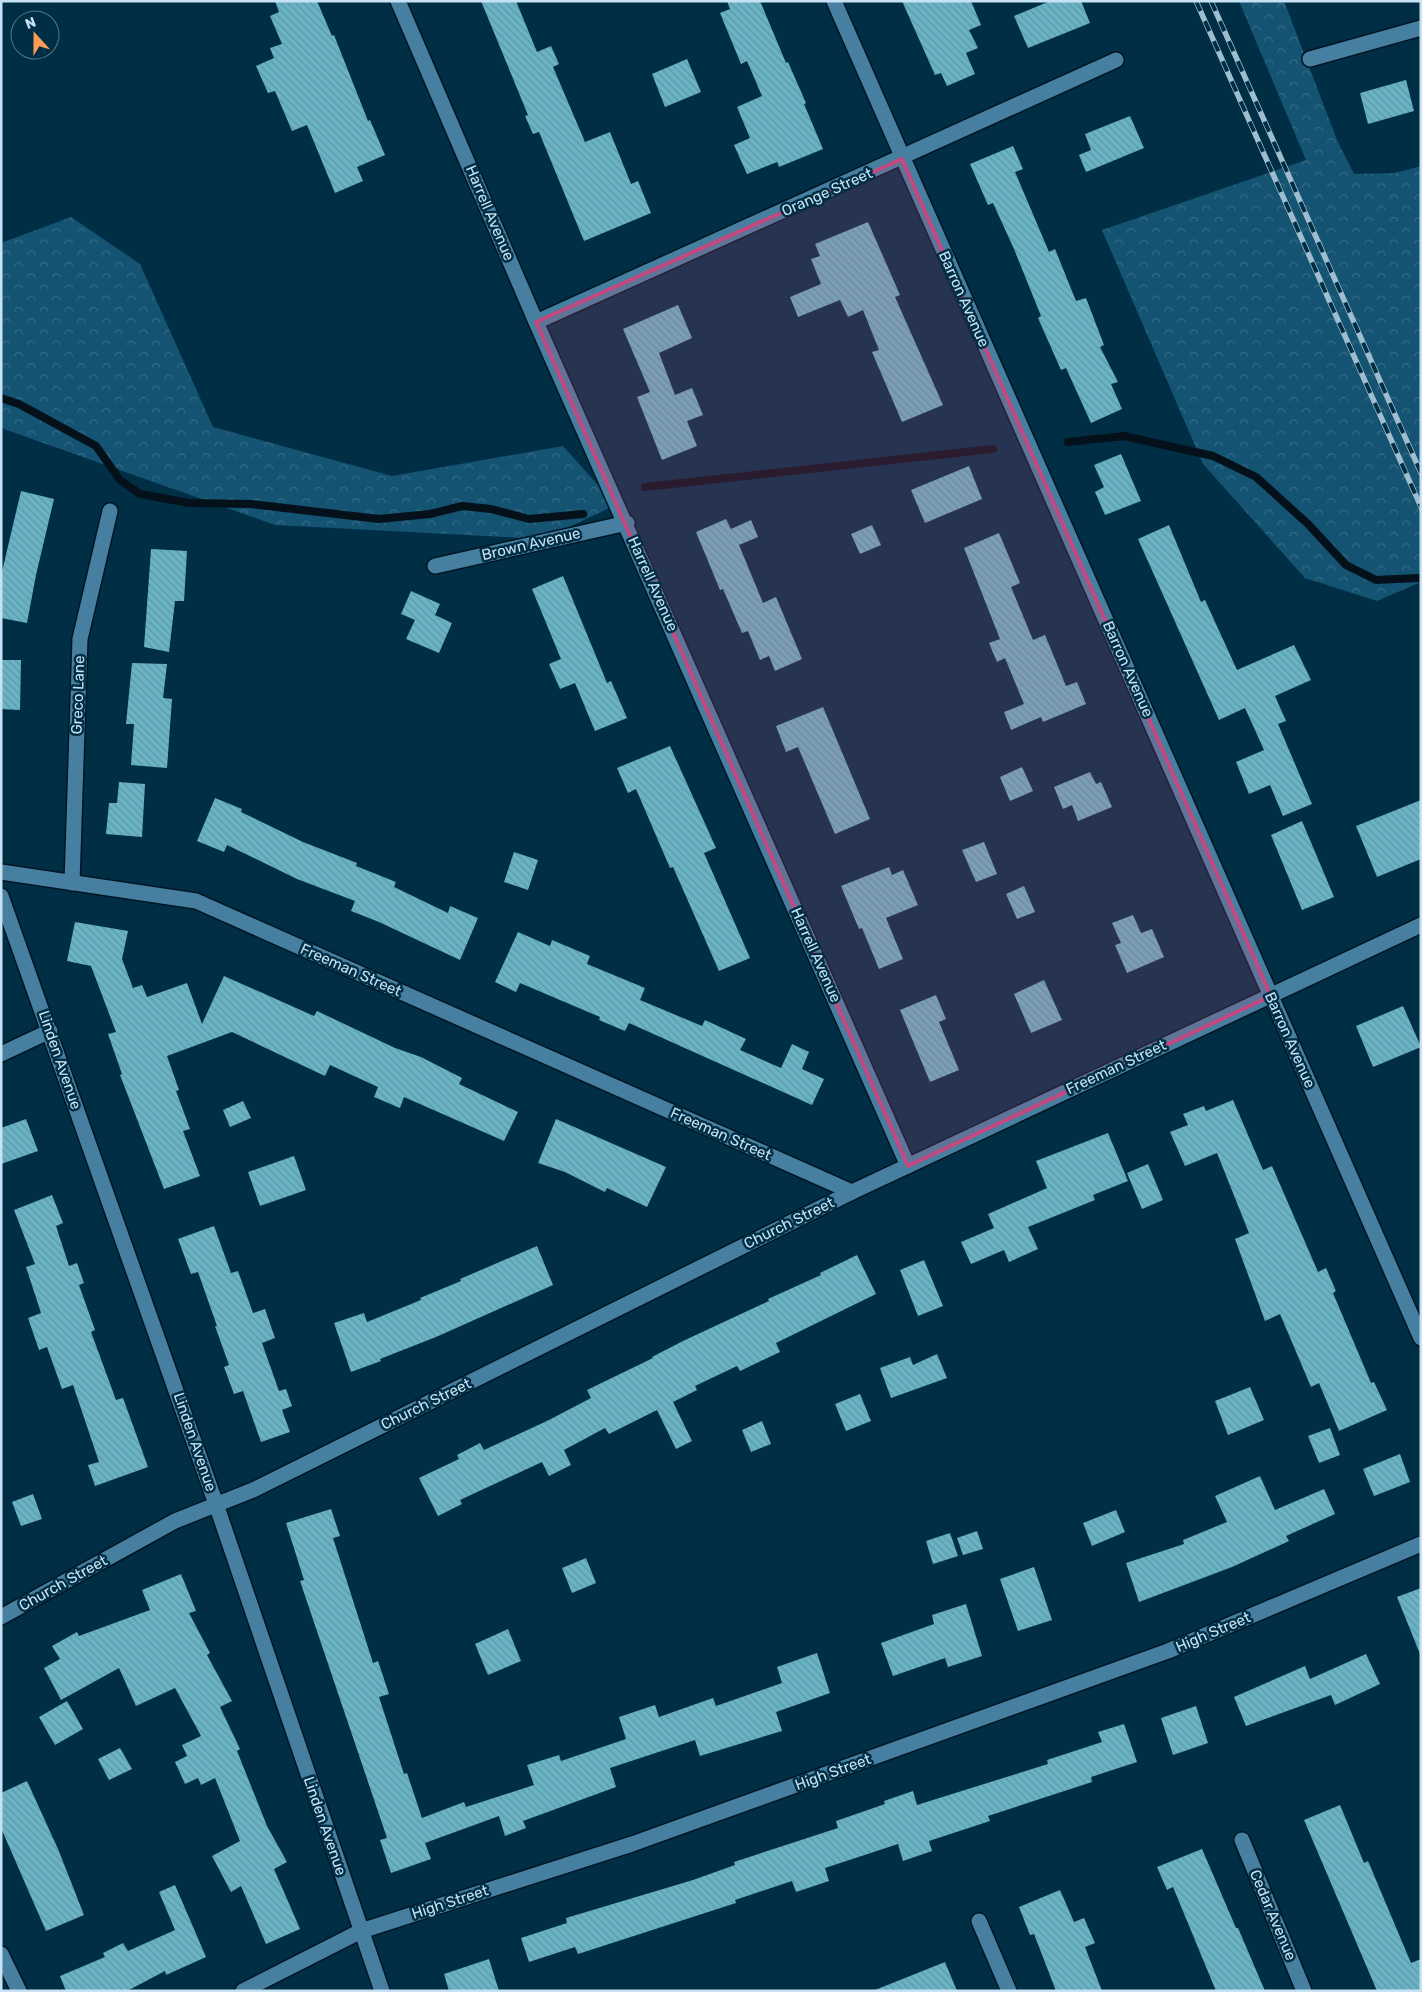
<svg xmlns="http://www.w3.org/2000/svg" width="1422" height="1992" font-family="Rubik,sans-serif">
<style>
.forest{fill:url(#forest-crowns)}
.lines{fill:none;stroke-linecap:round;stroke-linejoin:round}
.stream{stroke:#04111a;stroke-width:8}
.building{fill:url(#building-back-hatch)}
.minor-casing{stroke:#001625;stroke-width:18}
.minor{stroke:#467f9f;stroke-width:15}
.rail-casing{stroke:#9ebed0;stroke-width:5.5}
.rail{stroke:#002f45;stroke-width:4;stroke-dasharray:11;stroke-linecap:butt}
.marked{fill:#c34a81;fill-opacity:0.2;stroke:#c34a81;stroke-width:4;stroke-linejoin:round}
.labels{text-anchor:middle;stroke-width:5;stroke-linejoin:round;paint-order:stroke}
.street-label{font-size:15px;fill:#c6e2f4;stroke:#002f45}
</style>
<defs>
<pattern id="forest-crowns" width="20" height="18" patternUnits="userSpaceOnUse" patternTransform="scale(1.25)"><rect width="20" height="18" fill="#145371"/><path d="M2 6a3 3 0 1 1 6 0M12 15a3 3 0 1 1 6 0" fill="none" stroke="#356b86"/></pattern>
<pattern id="building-back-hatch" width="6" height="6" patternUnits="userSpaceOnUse" patternTransform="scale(1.25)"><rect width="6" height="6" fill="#69b3c5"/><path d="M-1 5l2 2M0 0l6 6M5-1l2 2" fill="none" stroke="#5e97a6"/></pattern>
</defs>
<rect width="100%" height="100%" fill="#002f45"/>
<g class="forest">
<path d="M1239,1H1284L1337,140L1354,174L1395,173L1421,166V582L1377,601L1305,578L1203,464L1102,230L1306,160Z"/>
<path d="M71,217L140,264L213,427L392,476L563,446L616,505L543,539L275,525L1,428V243Z"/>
</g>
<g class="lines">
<g class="stream">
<path d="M1,398L19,404L96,446L120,480L140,494L189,503L251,504L379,519L430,514L462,506L491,509L529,519L583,514"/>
<path d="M1068,442L1124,436L1213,456L1256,477L1308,524L1346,565L1376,580L1418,578"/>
<path d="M645,487L993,449"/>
</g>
</g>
<g class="building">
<path d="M275,1H317L332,36L334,35L368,121L370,120L385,155L357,167L363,181L335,193L307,125L292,131L275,91L268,93L256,66L274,58L270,48L282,44L270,16L279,12Z"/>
<path d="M481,1H516L537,52L551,46L559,64L553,67L585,142L610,132L631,184L638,181L651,213L584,241L539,132L533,134L525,116L528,115Z"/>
<path d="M727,1H760L786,63L788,62L806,103L804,104L823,149L779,167L777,162L747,174L734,145L750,138L737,107L762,96L747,61L741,64L720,13L730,9Z"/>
<path d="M902,1H971L981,25L969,30L978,48L966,53L975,74L947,86L941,73L935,75Z"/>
<path d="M1050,1H1081L1090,23L1028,48L1014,16Z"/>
<path d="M687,59L701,92L665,107L652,74Z"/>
<path d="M1406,80L1414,111L1368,124L1360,93Z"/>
<path d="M1130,116L1144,148L1086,172L1079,155L1091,150L1085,134Z"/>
<path d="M1013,146L1023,169L1015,172L1049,252L1055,249L1076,301L1086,298L1104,345L1100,347L1118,382L1111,384L1122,409L1091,423L1066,368L1061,370L1038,318L1041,316L1014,249L993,203L988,205L970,164Z"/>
<path d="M868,222L900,295L895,297L943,405L902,422L872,352L879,350L863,310L848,317L840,300L798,317L790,297L821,284L811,259L820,256L815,244Z"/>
<path d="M678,305L692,338L659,353L675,395L692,388L703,415L687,421L697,446L662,460L637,397L650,392L623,329Z"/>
<path d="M1121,454L1141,501L1105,515L1095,492L1104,487L1094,465Z"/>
<path d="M969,466L982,499L925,523L911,490Z"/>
<path d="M21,491L54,499L36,575L27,623L1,618V576Z"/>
<path d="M726,519L731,529L751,520L758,537L739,545L763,603L776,597L802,659L775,671L769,656L760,660L748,631L742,633L723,589L720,590L696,532Z"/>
<path d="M872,525L881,545L860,554L851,534Z"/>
<path d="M1169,525L1201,602L1205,600L1237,670L1294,645L1311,680L1275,696L1286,721L1278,724L1312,804L1283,816L1270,785L1249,794L1236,762L1264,750L1245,708L1219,720L1138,539Z"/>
<path d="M999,533L1020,583L1011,587L1033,640L1045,635L1066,686L1077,682L1086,704L1043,722L1041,717L1011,730L1004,712L1024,704L1005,658L997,662L989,643L1000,639L964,548Z"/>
<path d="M151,549L187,551L184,601H175L169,652L144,647Z"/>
<path d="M563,576L607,683L611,681L627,718L595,731L575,683L560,689L549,664L561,659L532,589Z"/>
<path d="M411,591L440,604L435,615L452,623L439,653L406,639L415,620L401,614Z"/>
<path d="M1,660H21L20,710L1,709Z"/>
<path d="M132,663L167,664L163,698L172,699L167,768L131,765L134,724H126Z"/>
<path d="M823,707L870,819L835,834L798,747L786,752L776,726Z"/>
<path d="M670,746L716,848L704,853L750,958L719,971L673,867L670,868L636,789L628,793L617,768Z"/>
<path d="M1022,767L1033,791L1010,801L1000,777Z"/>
<path d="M1090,772L1096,784L1101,782L1112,807L1078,821L1072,805L1063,809L1054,787Z"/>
<path d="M119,782L145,784L142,837L106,834L109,803H117Z"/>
<path d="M215,798L242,809L241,812L303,842L357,863L356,866L396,882L394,887L448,913L450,906L478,918L460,960L379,922L351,911L355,901L297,879L227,845L224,852L197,841Z"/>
<path d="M1421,800V859L1377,877L1356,826Z"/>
<path d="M1302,821L1334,897L1302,910L1271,835Z"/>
<path d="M984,842L997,874L976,882L962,850Z"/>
<path d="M514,852L538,860L528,890L504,882Z"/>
<path d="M889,867L892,875L903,870L918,905L886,918L903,959L879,969L862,928L859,929L841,886Z"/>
<path d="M1024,886L1035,912L1017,919L1006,894Z"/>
<path d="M1133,915L1141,933L1152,929L1164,957L1127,973L1115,945L1121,943L1112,923Z"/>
<path d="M75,922L128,931L122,959L133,988L142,985L147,997L187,983L202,1024L224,976L314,1016L317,1011L395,1048L421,1057L462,1078L459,1084L518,1112L504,1141L404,1097L400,1108L374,1097L378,1087L330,1065L325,1076L232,1032L167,1056L179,1090L176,1091L190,1129L183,1131L200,1176L164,1189L120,1075L122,1074L108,1034L116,1032L91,966L67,961Z"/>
<path d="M518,932L550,946L552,940L590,956L587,964L645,988L640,1000L702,1026L705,1020L746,1039L740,1050L781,1068L792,1044L809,1052L802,1069L824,1079L812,1105L629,1023L625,1031L599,1020L600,1017L520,983L516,992L495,982Z"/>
<path d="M1044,980L1062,1020L1031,1033L1014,994Z"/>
<path d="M936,995L946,1019L939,1022L959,1070L930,1082L900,1010Z"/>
<path d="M1403,1006L1421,1047L1373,1067L1356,1026Z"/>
<path d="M1233,1100L1263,1170L1272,1166L1318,1272L1326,1268L1336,1291L1333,1293L1371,1383L1374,1382L1387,1410L1339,1431L1319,1383L1311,1387L1280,1314L1265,1321L1235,1239L1249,1233L1217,1153L1185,1166L1170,1132L1188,1125L1183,1114L1204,1106L1206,1111Z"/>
<path d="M243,1101L251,1118L230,1127L223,1110Z"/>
<path d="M26,1119L38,1151L1,1164V1128Z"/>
<path d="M556,1119L666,1167L647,1207L607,1188L605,1192L565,1172L538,1163Z"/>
<path d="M1108,1133L1128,1181L1093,1195L1095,1200L1028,1227L1038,1249L1009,1262L1004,1250L971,1264L961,1242L994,1228L988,1214L1047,1188L1036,1161Z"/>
<path d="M294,1156L306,1190L260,1206L248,1172Z"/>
<path d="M1148,1164L1163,1200L1142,1209L1127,1173Z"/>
<path d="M52,1195L63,1223L56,1226L69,1266L77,1263L84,1283L79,1285L95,1330L91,1332L116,1400L123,1398L148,1467L95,1486L88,1465L99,1462L73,1385L62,1389L47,1347L39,1350L28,1318L41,1313L26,1267L35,1264L14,1210Z"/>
<path d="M214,1226L231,1273L238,1271L253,1313L265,1309L275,1338L262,1343L279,1391L286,1389L292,1406L282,1410L290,1432L261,1442L243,1391L234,1394L224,1367L229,1365L215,1326H217L198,1272L191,1274L178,1239Z"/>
<path d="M537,1246L553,1285L436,1337L380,1359L381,1361L351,1372L334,1323L364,1313L367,1322L421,1300L420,1298L461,1281L460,1279Z"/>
<path d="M857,1255L876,1294L776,1343L780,1352L740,1371L737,1366L695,1386L697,1390L673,1402L692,1441L676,1449L657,1410L609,1434L605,1428L564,1450L571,1465L549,1476L542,1462L460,1500L462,1504L438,1516L419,1478L459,1459L457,1455L480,1443L484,1450L549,1420L591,1398L587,1390L653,1358L652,1357L683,1341L769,1301L768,1299L821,1275L820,1273Z"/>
<path d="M924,1260L943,1306L918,1316L900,1270Z"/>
<path d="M937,1354L947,1378L891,1398L880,1368L910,1357L913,1365Z"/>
<path d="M1250,1387L1264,1420L1228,1435L1215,1401Z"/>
<path d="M860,1394L871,1421L846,1431L835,1404Z"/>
<path d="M762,1421L771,1444L751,1452L742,1430Z"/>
<path d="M1330,1428L1340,1455L1319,1463L1308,1436Z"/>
<path d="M1400,1454L1410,1482L1374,1496L1363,1469Z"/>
<path d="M1260,1476L1275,1510L1324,1489L1335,1514L1286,1536L1289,1541L1232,1567L1139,1602L1126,1563L1184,1544L1183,1540L1227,1522L1215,1496Z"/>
<path d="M33,1494L42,1519L21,1526L12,1502Z"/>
<path d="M331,1509L340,1536L333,1538L373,1663L378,1661L389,1694L379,1697L404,1774L407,1773L422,1818L464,1802L466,1807L534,1785L527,1765L559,1755L561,1761L626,1739L619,1717L655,1705L659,1717L713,1698L716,1706L782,1683L777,1667L817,1653L830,1693L776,1712L782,1731L700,1756L695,1740L610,1768L616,1787L523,1821L526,1828L505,1836L499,1816L425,1843L431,1859L391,1873L380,1840L387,1838L300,1581L304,1580L286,1523Z"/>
<path d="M1116,1510L1125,1532L1092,1546L1083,1523Z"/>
<path d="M977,1531L983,1549L963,1555L957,1538Z"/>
<path d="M950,1533L958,1556L933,1564L926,1541Z"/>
<path d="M586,1558L596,1583L572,1593L562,1568Z"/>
<path d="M1034,1567L1052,1620L1018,1631L1000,1579Z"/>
<path d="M181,1574L196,1611L189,1613L210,1653L207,1655L232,1701L220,1707L240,1749L237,1751L267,1826L287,1862L274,1869L300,1929L266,1944L241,1886L231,1892L212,1856L240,1841L215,1778L201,1785L198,1778L185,1784L175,1762L187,1756L182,1745L201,1736L175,1688L136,1706L119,1668L61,1700L44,1668L60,1659L52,1646L77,1632L79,1636L150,1610L142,1590Z"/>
<path d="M1421,1588V1654H1420L1397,1597Z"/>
<path d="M966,1604L982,1656L948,1667L945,1658L893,1676L881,1643L934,1624L932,1615Z"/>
<path d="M508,1629L521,1661L488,1675L475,1644Z"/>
<path d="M1366,1654L1380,1684L1335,1705L1331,1695L1246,1726L1234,1697L1305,1666L1310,1679Z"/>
<path d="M67,1701L83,1729L55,1745L39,1717Z"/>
<path d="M1196,1706L1208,1743L1173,1755L1161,1718Z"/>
<path d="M1124,1724L1137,1762L1091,1777L1092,1782L988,1816L990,1821L929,1841L932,1851L903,1861L898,1844L825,1868L829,1881L796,1892L792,1881L735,1900L736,1903L578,1954L575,1947L529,1962L521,1938L567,1923L566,1918L693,1880L735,1865L734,1862L838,1828L836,1821L885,1804L884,1801L913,1791L917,1805L1048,1764L1047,1760L1102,1742L1098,1732Z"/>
<path d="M120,1748L132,1769L109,1780L98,1759Z"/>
<path d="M27,1781L58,1849L84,1915L46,1931L1,1828V1793Z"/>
<path d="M1340,1805L1364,1863L1368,1861L1411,1963L1421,1959V1991H1377L1304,1820Z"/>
<path d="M1202,1849L1236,1928H1238L1265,1991H1216L1173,1887L1167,1890L1157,1867Z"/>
<path d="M175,1885L206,1957L166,1975L165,1971L127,1991H66L60,1976L105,1957L103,1953L123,1943L128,1951L175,1930L159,1892Z"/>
<path d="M1060,1890L1074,1922L1084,1918L1095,1943L1085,1947L1102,1991H1056L1034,1934L1030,1935L1019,1907Z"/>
<path d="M489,1959L499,1991H449L444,1974Z"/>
<path d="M945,1962L957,1991H875V1990Z"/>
</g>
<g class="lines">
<defs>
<g id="minor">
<path d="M398,1L536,322L908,1166"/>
<path d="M834,1L1421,1338"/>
<path d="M1310,59L1421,28"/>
<path d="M536,322L1116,60"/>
<path d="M435,566L627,523"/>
<path d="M1,872L196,901L852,1192L1421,925"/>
<path d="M72,883L80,639L110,511"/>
<path d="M1,896L216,1504L382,1991"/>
<path d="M1,1054L50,1031"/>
<path d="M1,1617L175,1521L253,1490L852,1192"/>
<path d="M1242,1840L1304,1991"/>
<path d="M979,1921L1009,1991"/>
<path d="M1,1954L19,1991"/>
<path d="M243,1991L361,1931L632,1844L1168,1651L1421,1544"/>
</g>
</defs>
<use href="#minor" class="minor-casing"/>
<use href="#minor" class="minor"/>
<defs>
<g id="rail">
<path d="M1196,1L1421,507"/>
<path d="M1211,1L1421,473"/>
</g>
</defs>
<use href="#rail" class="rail-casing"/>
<use href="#rail" class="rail"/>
</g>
<path class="marked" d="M902,159L1271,996L908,1166L536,322Z"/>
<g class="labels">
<g class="street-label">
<text transform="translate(827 192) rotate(-24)" y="5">Orange Street</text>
<text transform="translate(490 213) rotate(67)" y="5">Harrell Avenue</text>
<text transform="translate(964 299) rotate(66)" y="5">Barron Avenue</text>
<text transform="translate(531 544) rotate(-13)" y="5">Brown Avenue</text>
<text transform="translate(653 584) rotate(66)" y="5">Harrell Avenue</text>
<text transform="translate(1128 669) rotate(66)" y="5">Barron Avenue</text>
<text transform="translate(78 695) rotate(-88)" y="5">Greco Lane</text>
<text transform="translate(816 955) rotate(66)" y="5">Harrell Avenue</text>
<text transform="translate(351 970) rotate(24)" y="5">Freeman Street</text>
<text transform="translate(1290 1040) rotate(66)" y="5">Barron Avenue</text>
<text transform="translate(60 1060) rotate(71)" y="5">Linden Avenue</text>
<text transform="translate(1116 1067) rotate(-25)" y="5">Freeman Street</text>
<text transform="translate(721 1134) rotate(24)" y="5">Freeman Street</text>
<text transform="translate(789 1223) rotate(-26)" y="5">Church Street</text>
<text transform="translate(426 1404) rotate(-26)" y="5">Church Street</text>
<text transform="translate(195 1442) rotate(71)" y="5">Linden Avenue</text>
<text transform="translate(63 1583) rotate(-29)" y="5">Church Street</text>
<text transform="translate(1213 1632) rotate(-23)" y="5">High Street</text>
<text transform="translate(833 1772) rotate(-20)" y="5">High Street</text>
<text transform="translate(325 1826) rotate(71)" y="5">Linden Avenue</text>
<text transform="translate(450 1902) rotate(-18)" y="5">High Street</text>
<text transform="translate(1273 1915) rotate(67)" y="5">Cedar Avenue</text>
</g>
</g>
<rect width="1422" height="1992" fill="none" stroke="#c6e2f4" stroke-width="5"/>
<g transform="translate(35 35) rotate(339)"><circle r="24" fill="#002f45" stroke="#4f778b"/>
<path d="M0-4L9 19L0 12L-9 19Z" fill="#fd9c55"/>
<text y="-8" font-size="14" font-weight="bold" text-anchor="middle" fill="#c6e2f4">N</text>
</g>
</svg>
